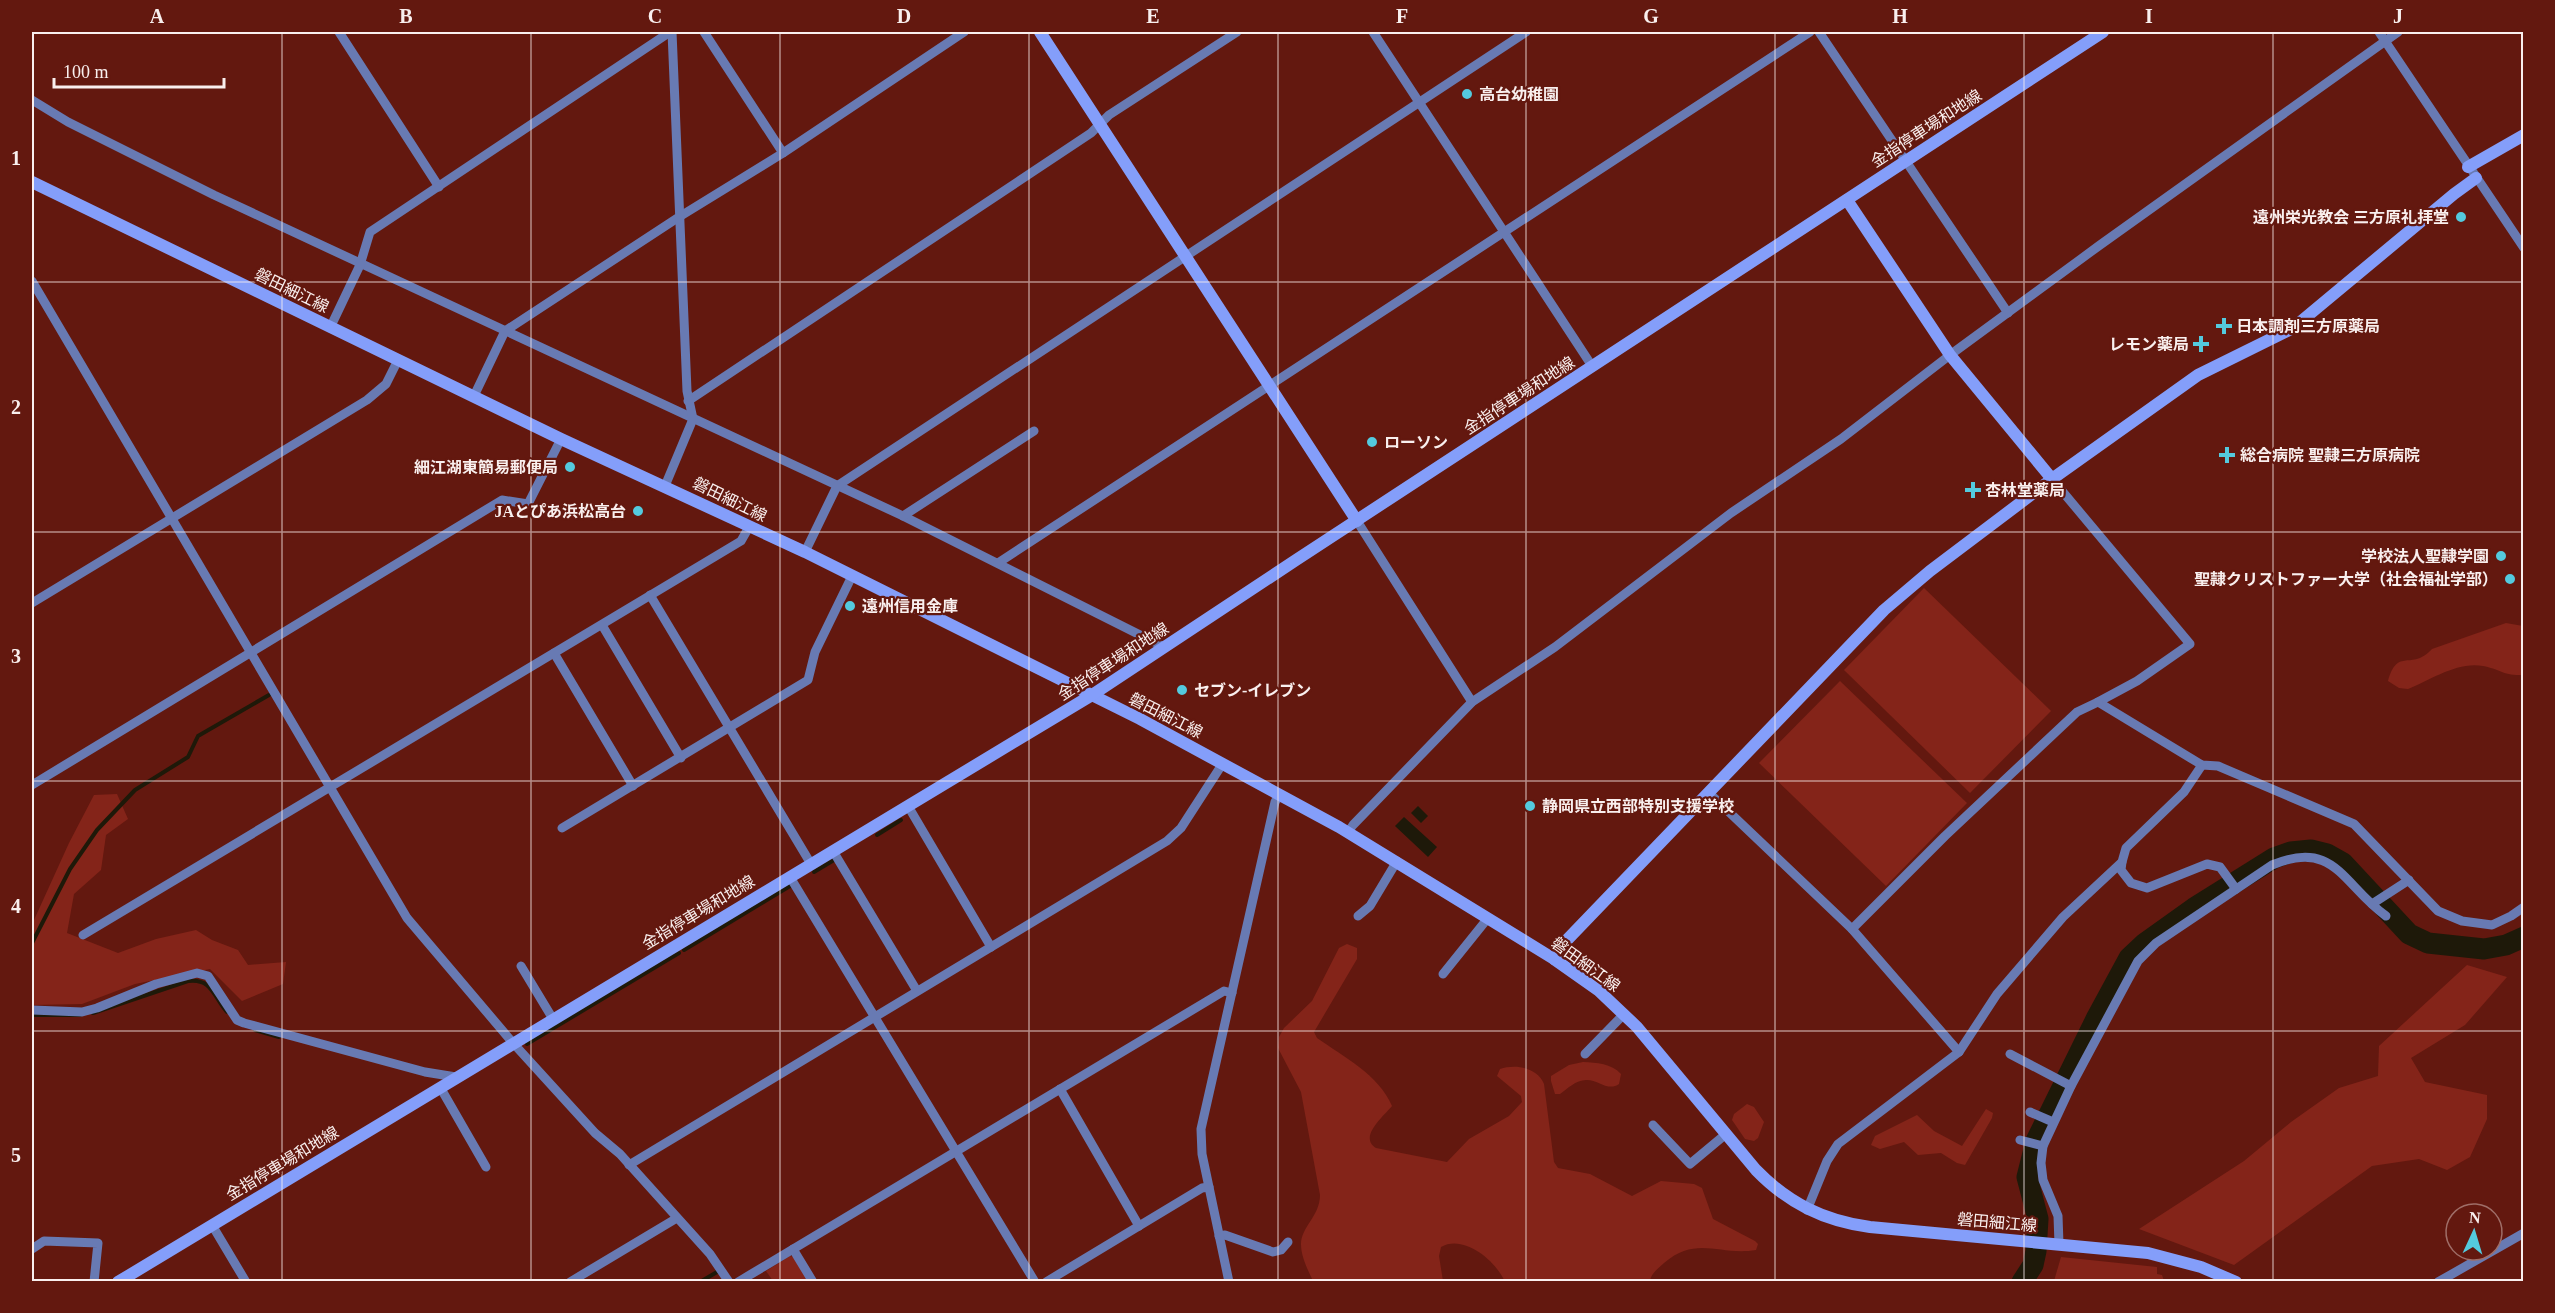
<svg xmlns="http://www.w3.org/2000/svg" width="2555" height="1313" font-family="'Times New Roman','Noto Sans JP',serif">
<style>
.green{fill:#842419}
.water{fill:#1e1909}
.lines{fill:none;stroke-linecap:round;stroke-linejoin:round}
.stream{stroke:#1e1909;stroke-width:4}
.river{stroke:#1e1909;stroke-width:21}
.street{stroke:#687ab3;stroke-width:9}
.secondary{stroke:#849efa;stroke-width:12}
.grid{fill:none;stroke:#f9efee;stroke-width:1.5;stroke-opacity:0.55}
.poi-dot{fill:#54cade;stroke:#63180f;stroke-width:2}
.labels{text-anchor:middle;stroke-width:4.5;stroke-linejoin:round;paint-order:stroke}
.poi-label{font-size:16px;font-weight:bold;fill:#f9efee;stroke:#63180f;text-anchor:start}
.street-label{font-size:16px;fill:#f9efee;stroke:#63180f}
.neatline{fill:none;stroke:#f9efee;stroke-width:2}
.grid-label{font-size:20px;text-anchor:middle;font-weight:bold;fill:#f9efee}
</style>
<rect width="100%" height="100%" fill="#63180f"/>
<g class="green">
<path d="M1924,588L2051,711L1970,793L1844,670Z"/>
<path d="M2506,623L2523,626V675C2503,676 2500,669 2483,666C2458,661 2430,680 2408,689L2399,688L2388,681C2398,646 2411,672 2432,649Z"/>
<path d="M1840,681L1967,803L1886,886L1759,763Z"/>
<path d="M117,794L128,819L106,835L101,870L74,894L67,933L118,953L156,939L196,930L212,940L238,950L248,965L286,962L283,984L242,1001L210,969L135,984L82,1004L32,1005V922L34,920L69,843L94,795Z"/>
<path d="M1347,944L1357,948V959L1314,1032L1317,1038C1344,1057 1379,1075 1392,1106C1384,1116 1358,1137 1376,1148L1447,1162L1469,1139L1509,1116L1522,1102L1521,1096L1497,1076L1500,1069C1515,1064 1537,1067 1544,1084L1554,1162L1558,1168L1590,1174L1632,1196L1661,1181L1694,1184L1702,1188L1713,1219L1755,1241L1758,1244L1756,1250C1719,1256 1697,1235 1664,1263C1658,1269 1651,1273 1650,1281L1505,1282C1496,1261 1464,1234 1441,1247L1439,1256L1443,1281H1313C1308,1270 1301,1257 1301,1244C1301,1227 1320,1216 1320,1195L1301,1092L1278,1048L1279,1037L1284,1028L1312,1001L1339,948Z"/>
<path d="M2467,965L2507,977L2465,1025L2411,1058L2425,1082L2487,1095V1119L2470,1157L2447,1170L2419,1159L2372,1166L2234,1265L2139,1229L2244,1161L2291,1122L2339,1088L2378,1076L2379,1046Z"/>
<path d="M1583,1062C1597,1063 1611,1063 1621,1074L1619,1084C1608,1092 1597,1079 1586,1080C1576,1080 1567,1089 1560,1094H1555L1551,1081V1076L1569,1065Z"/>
<path d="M1747,1104L1754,1107L1764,1122L1758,1138L1754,1141L1745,1139L1732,1120L1734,1114Z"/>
<path d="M1986,1109L1993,1113L1992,1118L1965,1165L1957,1163L1941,1153L1918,1155L1904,1142L1880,1149L1871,1145L1875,1136L1917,1115L1934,1131L1962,1146Z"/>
<path d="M790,1256L794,1257L809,1281H773L766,1271Z"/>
<path d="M2061,1257L2157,1267V1274L2162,1275L2164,1281H2054Z"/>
</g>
<g class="water">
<path d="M1418,806L1428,816L1421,823L1411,813Z"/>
<path d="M1404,817L1437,847L1428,857L1395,826Z"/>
</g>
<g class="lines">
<g class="stream">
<path d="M877,835L901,820"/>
<path d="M814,872L834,860"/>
<path d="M32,943L70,869L97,830L135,790L188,757L198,736L269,695"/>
<path d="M684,950L790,886"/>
<path d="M93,1013L188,981C212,978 213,996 227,1012"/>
<path d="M32,1015H80"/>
<path d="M255,1030L279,1037"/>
<path d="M527,1044L679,953"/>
<path d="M700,1282L717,1272"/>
</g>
<path class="river" d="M2022,1282L2033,1265L2036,1251L2038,1219L2027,1177L2036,1141L2097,1017L2129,958L2145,943L2194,908L2274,858L2291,852L2311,850L2327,854L2343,863L2409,934L2428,943L2484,949L2506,945L2524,937"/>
<g class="street">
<path d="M339,32L439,187"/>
<path d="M704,32L783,153"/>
<path d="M1373,32L1592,366"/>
<path d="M1819,32L2008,313"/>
<path d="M2379,32L2524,248"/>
<path d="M32,100L68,122L214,195L903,516L1164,647"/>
<path d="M32,281L407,918L513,1043L595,1133L620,1154L710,1254L729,1282"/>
<path d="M330,328L360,265L370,232L670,32"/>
<path d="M474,396L505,331L679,217L783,153L964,32"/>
<path d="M688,401L1091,133L1109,115L1237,32"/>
<path d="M2052,479L2190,644L2137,681L2098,702L2202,765L2218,766L2354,824L2438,911L2462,921L2492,925L2511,916L2524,907"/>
<path d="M665,486L693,419L687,391L672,32"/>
<path d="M903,516L1034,431"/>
<path d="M1357,521L1472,702"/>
<path d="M805,552L837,486L1526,32"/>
<path d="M998,563L1810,32"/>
<path d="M650,595L811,864"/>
<path d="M32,603L367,400L386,384L398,360"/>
<path d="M602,625L681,758"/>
<path d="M554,653L633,786"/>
<path d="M32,785L502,500L528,504L561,439"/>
<path d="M1708,792L1852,929L1945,836L2077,712L2098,702"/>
<path d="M908,806L991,947"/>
<path d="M562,828L808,680L815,652L852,576"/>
<path d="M1348,832L1353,825L1472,702L1555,647L1731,513L1841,439L1950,355L2100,245L2398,32"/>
<path d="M833,851L917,991"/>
<path d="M2122,862L2121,870L2131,883L2147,888L2207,864L2220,867L2236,889"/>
<path d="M790,877L1035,1282"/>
<path d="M2372,904L2409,880"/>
<path d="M1358,916L1370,906L1397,861"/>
<path d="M1852,929L1959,1052"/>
<path d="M83,935L741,541L749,527"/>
<path d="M521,966L553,1019"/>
<path d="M1443,974L1488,918"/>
<path d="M32,1010L82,1012L97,1008L156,984L197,973L208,976L237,1020L244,1023L425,1072L456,1077"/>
<path d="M1585,1054L1624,1014"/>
<path d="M2010,1054L2071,1086"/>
<path d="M440,1087L486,1167"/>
<path d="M1060,1089L1139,1226"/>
<path d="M2030,1112L2053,1122"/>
<path d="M1653,1125L1690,1164L1726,1134"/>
<path d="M2020,1140L2043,1146"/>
<path d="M629,1165L1167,841L1181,828L1223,763"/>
<path d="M1807,1210L1827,1161L1838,1144L1959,1052L1997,994L2063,917L2122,862L2126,848L2184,792L2202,765"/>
<path d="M212,1225L246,1282"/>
<path d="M1219,1236L1225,1235L1273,1252L1281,1250L1288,1242"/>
<path d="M2059,1244L2058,1216L2043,1180L2041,1163L2043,1146L2071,1086L2138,961L2156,943L2272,865C2335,839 2342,884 2386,916"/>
<path d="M32,1249L44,1241L98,1243L94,1282"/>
<path d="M793,1249L813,1282"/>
<path d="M570,1282L677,1218"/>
<path d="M738,1282L1224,991L1232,993"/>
<path d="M1046,1282L1202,1188L1209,1187"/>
<path d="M1229,1282L1202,1154L1201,1129L1275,802L1280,794"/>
<path d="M2438,1282L2524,1233"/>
</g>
<g class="secondary">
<path d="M1040,32L1357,521"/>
<path d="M2468,167L2524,135"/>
<path d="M32,182L561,439L805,552L1140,719L1339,827L1554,959L1598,990L1637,1027L1756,1170C1788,1203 1824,1221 1870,1227L2148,1253L2201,1267L2236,1282"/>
<path d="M1847,200L1950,355L2052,479"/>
<path d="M1554,959L1565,942L1884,610L1930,571L2052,479L2198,375L2293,328L2454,194L2476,178"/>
<path d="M118,1282L1092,695L1296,560L2103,32"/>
</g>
</g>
<path class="grid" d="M282,32V1282M531,32V1282M780,32V1282M1029,32V1282M1278,32V1282M1526,32V1282M1775,32V1282M2024,32V1282M2273,32V1282M32,282H2524M32,532H2524M32,781H2524M32,1031H2524"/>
<g class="poi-dot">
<circle cx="1467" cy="94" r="6"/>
<circle cx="2461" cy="217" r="6"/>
<path d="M2221 317h6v6h6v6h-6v6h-6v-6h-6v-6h6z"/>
<path d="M2198 335h6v6h6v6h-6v6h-6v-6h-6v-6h6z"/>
<circle cx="1372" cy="442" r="6"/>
<path d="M2224 446h6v6h6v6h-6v6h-6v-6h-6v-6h6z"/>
<circle cx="570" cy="467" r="6"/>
<path d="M1970 481h6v6h6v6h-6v6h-6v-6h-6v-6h6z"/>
<circle cx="638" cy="511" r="6"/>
<circle cx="2501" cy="556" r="6"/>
<circle cx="2510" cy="579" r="6"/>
<circle cx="850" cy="606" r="6"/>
<circle cx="1182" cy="690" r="6"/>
<circle cx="1530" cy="806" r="6"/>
</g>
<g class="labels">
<g class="poi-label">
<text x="1479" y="100">高台幼稚園</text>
<text x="2449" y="223" text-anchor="end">遠州栄光教会 三方原礼拝堂</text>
<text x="2236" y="332">日本調剤三方原薬局</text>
<text x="2189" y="350" text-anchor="end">レモン薬局</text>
<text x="1384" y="448">ローソン</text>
<text x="2240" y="461">総合病院 聖隷三方原病院</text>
<text x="558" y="473" text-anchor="end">細江湖東簡易郵便局</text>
<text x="1985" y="496">杏林堂薬局</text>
<text x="626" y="517" text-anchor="end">JAとぴあ浜松高台</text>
<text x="2489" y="562" text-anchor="end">学校法人聖隷学園</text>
<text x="2498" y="585" text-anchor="end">聖隷クリストファー大学（社会福祉学部）</text>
<text x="862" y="612">遠州信用金庫</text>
<text x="1194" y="696">セブン-イレブン</text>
<text x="1542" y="812">静岡県立西部特別支援学校</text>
</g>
<g class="street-label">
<text transform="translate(1926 128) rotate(-33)" y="6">金指停車場和地線</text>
<text transform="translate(292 290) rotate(26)" y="6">磐田細江線</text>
<text transform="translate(1519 395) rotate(-33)" y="6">金指停車場和地線</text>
<text transform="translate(730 499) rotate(26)" y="6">磐田細江線</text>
<text transform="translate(1113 661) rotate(-33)" y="6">金指停車場和地線</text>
<text transform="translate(1166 715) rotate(27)" y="6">磐田細江線</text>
<text transform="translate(698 912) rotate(-31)" y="6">金指停車場和地線</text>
<text transform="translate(1586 964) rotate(36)" y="6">磐田細江線</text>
<text transform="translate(282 1163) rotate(-31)" y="6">金指停車場和地線</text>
<text transform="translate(1997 1222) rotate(5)" y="6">磐田細江線</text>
</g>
</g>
<rect width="2555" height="1313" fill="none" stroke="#63180f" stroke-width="66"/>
<g transform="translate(2474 1232) rotate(4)"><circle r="28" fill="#63180f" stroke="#9f6e68" stroke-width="1.5"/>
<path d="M0-4.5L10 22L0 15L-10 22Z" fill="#54cade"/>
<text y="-9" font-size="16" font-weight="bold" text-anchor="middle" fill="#f9efee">N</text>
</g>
<path d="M54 78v9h170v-9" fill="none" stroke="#f9efee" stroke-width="3"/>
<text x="63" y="78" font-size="18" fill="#f9efee" stroke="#63180f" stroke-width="4.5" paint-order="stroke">100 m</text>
<rect x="33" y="33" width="2489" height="1247" class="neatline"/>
<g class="grid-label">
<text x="157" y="23">A</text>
<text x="406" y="23">B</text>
<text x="655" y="23">C</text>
<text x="904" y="23">D</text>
<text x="1153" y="23">E</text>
<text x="1402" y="23">F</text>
<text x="1651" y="23">G</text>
<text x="1900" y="23">H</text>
<text x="2149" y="23">I</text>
<text x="2398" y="23">J</text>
<text x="16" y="165">1</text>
<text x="16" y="414">2</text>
<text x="16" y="663">3</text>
<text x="16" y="913">4</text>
<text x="16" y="1162">5</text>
</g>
</svg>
